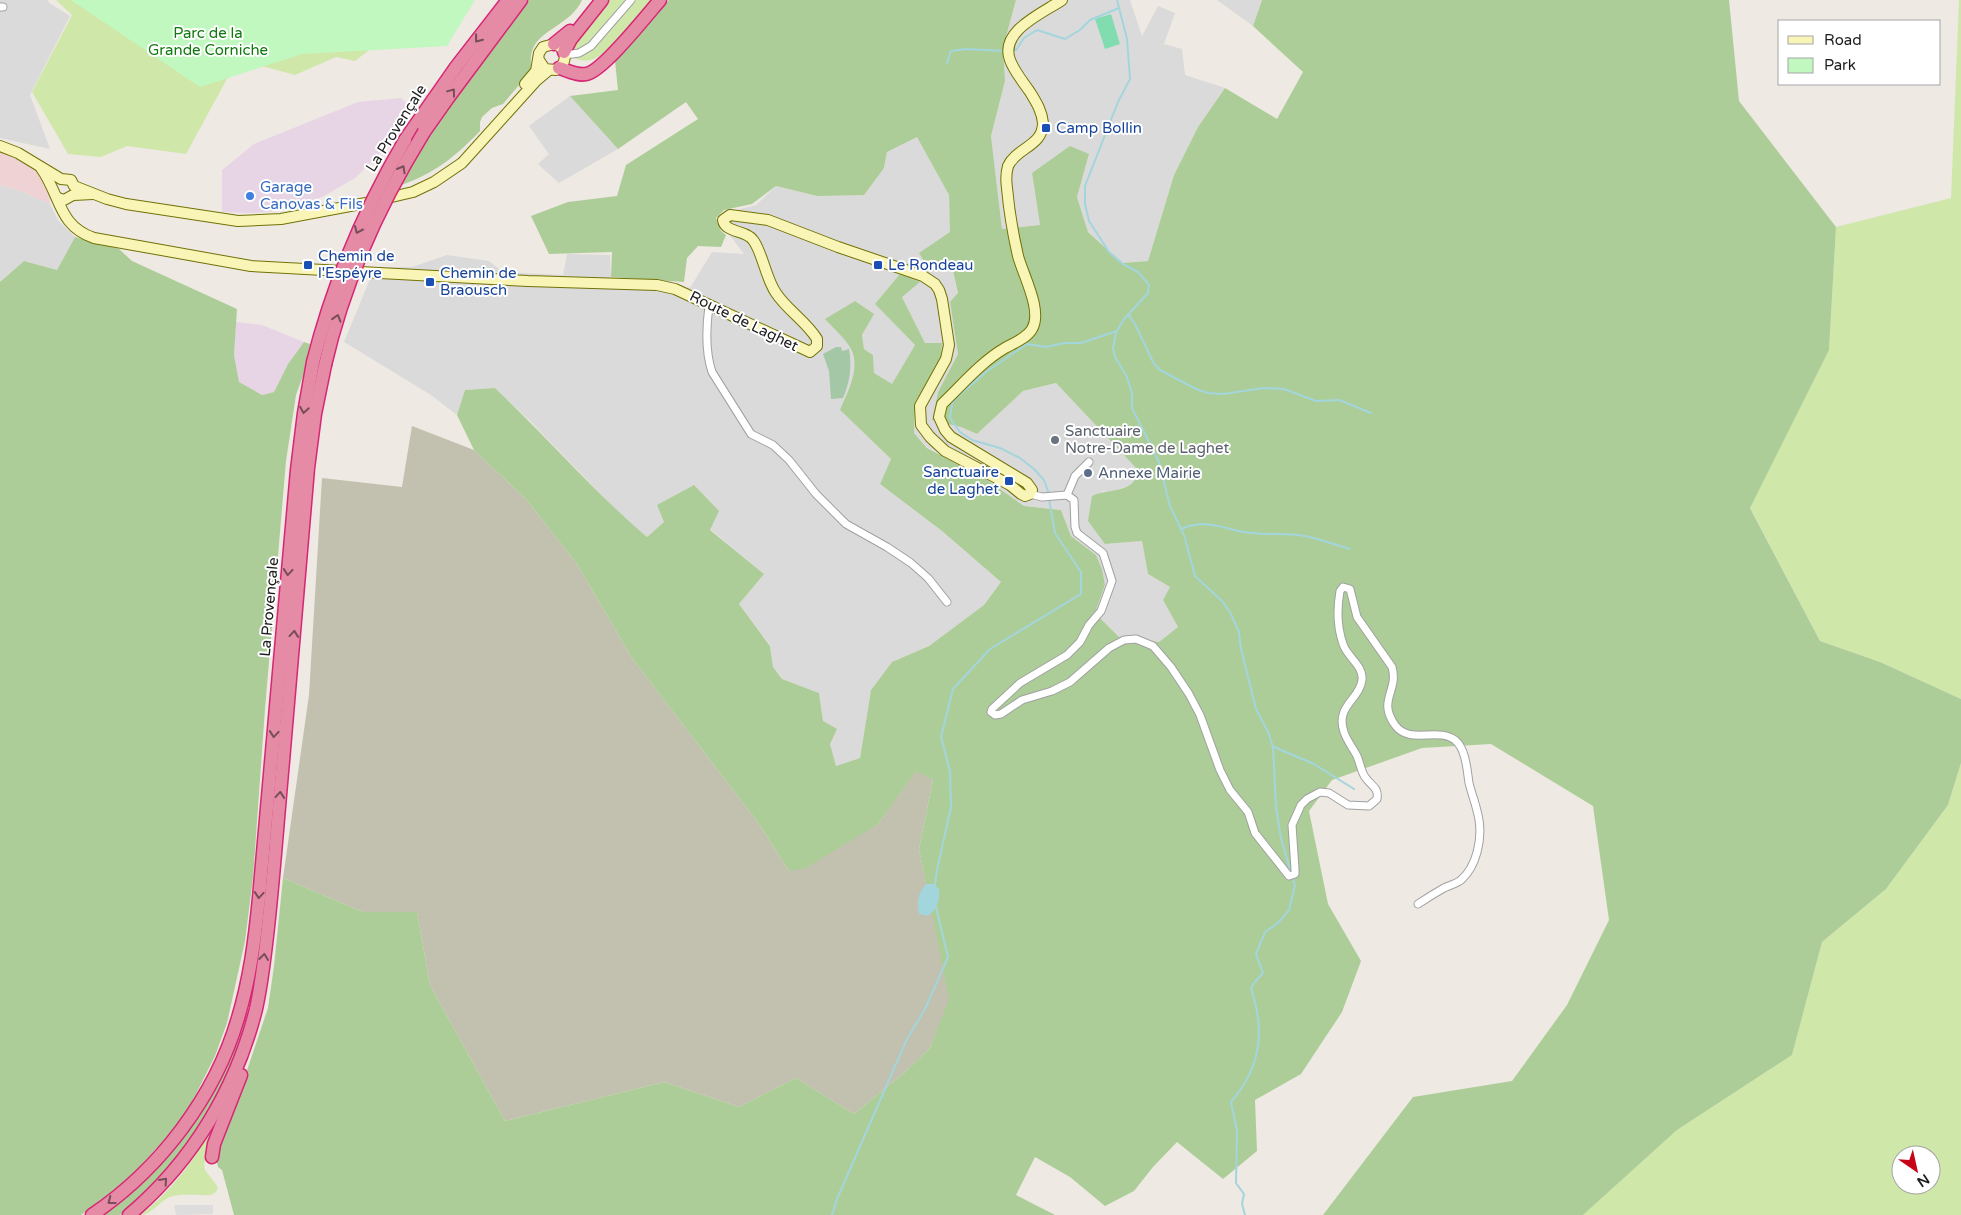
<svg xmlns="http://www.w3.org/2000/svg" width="1961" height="1215" font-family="'Varela Round',sans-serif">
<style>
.residential{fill:#dbdada}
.commercial{fill:#efd2d4}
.industrial{fill:#e7d5e6}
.construction{fill:#c2c0ae}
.grass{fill:#cfe8a9;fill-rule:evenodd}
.forest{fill:#adcd98}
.cemetery{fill:#a4c7a6}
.park{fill:#c1f8bf}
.pitch{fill:#81ddb0}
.parking{fill:#ddd}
.water{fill:#a3d5dc}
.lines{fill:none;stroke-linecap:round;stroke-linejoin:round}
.stream{stroke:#a3d5dc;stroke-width:2}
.street-casing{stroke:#a1a1a1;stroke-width:9}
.secondary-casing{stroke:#717206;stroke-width:12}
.highway-casing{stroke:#d62675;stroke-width:15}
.street{stroke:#fff;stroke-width:7}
.secondary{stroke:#f8f5b6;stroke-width:10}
.highway{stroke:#e58ba5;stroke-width:12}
.highway-bridge-casing{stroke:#d62675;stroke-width:15;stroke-linecap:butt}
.highway-bridge{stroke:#e58ba5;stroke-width:12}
.oneway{stroke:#774e5a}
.transit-dot{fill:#1a4fb4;stroke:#fff;stroke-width:2}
.shop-dot{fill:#3f7fe0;stroke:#fff;stroke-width:2}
.worship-dot{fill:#6b7280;stroke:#fff;stroke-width:2}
.service-dot{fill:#5c6f8a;stroke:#fff;stroke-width:2}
.labels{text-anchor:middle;stroke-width:4;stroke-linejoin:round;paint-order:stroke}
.park-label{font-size:15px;fill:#0f790d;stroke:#fff}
.street-label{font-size:15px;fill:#1d1d1d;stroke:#fff}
.transit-label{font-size:15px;fill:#164399;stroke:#fff;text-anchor:start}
.shop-label{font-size:15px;fill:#366cbe;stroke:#fff;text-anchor:start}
.worship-label{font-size:15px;fill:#5b616d;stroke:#fff;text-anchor:start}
.service-label{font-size:15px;fill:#4e5e75;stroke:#fff;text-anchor:start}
</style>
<rect width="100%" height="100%" fill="#eee9e3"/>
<g class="residential">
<path d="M0,0H47L51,4L70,16L30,95L50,149L0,138Z"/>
<path d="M1016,0H1130L1142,36L1158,6L1175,13L1164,44L1182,49L1185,75L1225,88L1198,127L1174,175L1148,261L1122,263L1088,232L1077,197L1089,154L1032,173L1040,225L1002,229L991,136L1005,81L1003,48Z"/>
<path d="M1217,0H1262L1253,26Z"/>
<path d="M570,96L618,149L559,183L538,164L549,154L529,126Z"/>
<path d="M917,136L949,195L952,267L958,294L950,302L958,354L938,392L932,419L961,427L977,434L1023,391L1056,383L1141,472L1131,485L1110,492L1102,491L1105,544L1142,541L1148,574L1170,587L1163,600L1178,627L1159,642L1119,637L1095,613L1105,585L1096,555L1071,536L1061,510L1024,506L987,480L927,447L914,433L915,402L940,360L941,343H925L902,297L875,304L915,345L892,385L874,373L873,355L864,349L862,335L873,314L851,349L855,364L853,379L840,410L891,459L880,484L942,531L1001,582L984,605L929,646L892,662L871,690L860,758L836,766L823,721L819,693L782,679L773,667L770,645L739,604L764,574L710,529L664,522L647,537L616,510L530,421L495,388L465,390L457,415L431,395L344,342L375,267H412L447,255L489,261L503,272L563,275L567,254L610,255L611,279L662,278L690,288L712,252L744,254L718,220L724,213L756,205L776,186L817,196L884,168L887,152Z"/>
<path d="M0,185L21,191L50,204L58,220L75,237L57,270L24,261L0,282Z"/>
</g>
<path class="commercial" d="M0,152L23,161L39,172L49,189L50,204L21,191L0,185Z"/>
<g class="industrial">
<path d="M401,98L410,106L390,144L355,178L322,197L278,211L250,213L222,212V170L254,144L358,102Z"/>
<path d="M236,322L262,325L304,342L288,364L274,392L262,395L239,382L234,355Z"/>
</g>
<path class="construction" d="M412,426L474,450L526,499L577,564L632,658L759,824L789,871L878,824L916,770L933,780L919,849L950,999L930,1048L904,1073L854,1114L796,1078L739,1107L664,1082L505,1121L430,985L417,912H363L283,878L309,695L322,478L402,487Z"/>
<g class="grass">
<path d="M56,0H422L396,29L355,61L336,57L295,75L262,66L228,77L186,154L127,146L101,157L68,154L32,92L72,15Z"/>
<path d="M607,0H626C613,16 595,50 571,50V46Z"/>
<path d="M633,0H652L608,49C597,59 588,64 574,58L573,57L585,54L593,48Z"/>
<path d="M1959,0H1961V699L1880,662L1820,641L1750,507L1829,350L1836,227L1951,198Z"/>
<path d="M1961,763V1215H1583L1677,1130L1792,1055L1822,942L1886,889L1948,805ZM1901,1155H1931V1185H1901Z"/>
<path d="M223,1112L225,1113L204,1164L205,1170L218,1187L216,1192L211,1195C199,1196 182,1193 170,1197C159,1201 152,1215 140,1215C177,1188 199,1150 223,1112Z"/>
</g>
<g class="forest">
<path d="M529,0H582C571,25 539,29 532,51C530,58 531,64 531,71L503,104L492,108L482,117L480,122V131C454,158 435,173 399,186L427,139L453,102Z"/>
<path d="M669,0H1016L1003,48L1005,81L991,136L1002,229L1040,225L1032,173L1070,146L1089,154L1077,197L1088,232L1122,263L1148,261L1174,175L1198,127L1225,88L1277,119L1303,72L1253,26L1262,0H1729L1739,101L1836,227L1829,350L1750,508L1820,641L1880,662L1961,699V763L1948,805L1886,889L1822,942L1792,1055L1677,1130L1583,1215H1323L1413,1097L1512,1081L1567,1005L1609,920L1593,806L1491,744L1422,748L1332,780L1309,811L1328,904L1361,961L1342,1012L1301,1074L1255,1100L1257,1151L1223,1179L1177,1142L1153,1167L1134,1191L1105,1206L1070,1177L1035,1157L1016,1195L1055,1215H234L222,1170L218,1167L215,1153L239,1094L268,1008L274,966L283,878L363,912H417L430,985L505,1121L664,1082L739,1107L796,1078L854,1114L904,1073L930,1048L949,999L919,849L933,780L916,771L878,824L806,868L789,871L759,824L632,658L577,564L526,499L474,450L457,415L465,390L495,388C547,437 593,491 647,537L664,522L657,505L694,485L719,511L710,530L764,574L739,604L770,646L773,667L782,679L819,693L823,721L837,729L830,744L836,766L860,758L871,690L892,662L929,646L984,605L1001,582L942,531L880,484L891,459L840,410C847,392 861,370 851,349C846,339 833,328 825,319L855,301L874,314L862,335L864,349L873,355L874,373L892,384L915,345L875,304L900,274L920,282L902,297L925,343H942L941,360L915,402L914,433L927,448L987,480L1024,506L1061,510L1071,536L1096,555L1102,569L1105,585L1095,613L1119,637L1159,642L1178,627L1163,600L1170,587L1148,574L1142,541L1105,544L1088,521L1092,496C1104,490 1119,492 1130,485C1134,482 1138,476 1140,472L1056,383L1023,391L977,434L961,427L932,420L938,392L958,354L950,302L958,293L952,267L930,271L919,253L950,232L949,195L917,137L887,152L884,168L864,195L817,196L776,186L752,204L724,210L716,218L721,231L726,235L721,247L698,246L687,258L684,282L611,277L612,252L549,254L531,216L568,202L617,196L626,165L698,119L686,102L618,149L570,96L618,90L615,61Z"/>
<path d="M75,237L119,249L132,261L237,309L234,355L239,382L262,395L274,392L288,364L304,342L310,344L303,376L296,395L286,461L265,709L253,878L245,941L227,1023L215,1056L193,1100L174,1129L133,1174L115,1191L81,1215H0V282L24,261L57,270Z"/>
<path d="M246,1010L248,1011C243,1032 237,1053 229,1073C205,1127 166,1178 120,1215H100L173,1149Z"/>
</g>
<path class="cemetery" d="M836,347H841L842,351L849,349C852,368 850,381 843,398L831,399L829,371L823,354Z"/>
<path class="park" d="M71,0H475L447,46L302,54L200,87Z"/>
<path class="pitch" d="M1111,14L1120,44L1105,49L1095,19Z"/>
<path class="parking" d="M174,1205H213V1214L176,1215Z"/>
<path class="water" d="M926,884H934L939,889C940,901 937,909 928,916L919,914C916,901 918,894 926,884Z"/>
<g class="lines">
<g class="stream">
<path d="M1013,50H1016L1024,38L1037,30L1065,39L1080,30L1090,20L1119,8"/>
<path d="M947,63L951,51L966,49L1005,51"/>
<path d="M1130,313L1129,316L1135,324L1153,362L1160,370L1196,389L1208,393L1223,394L1264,388L1284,389L1316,401L1339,400L1371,413"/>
<path d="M1116,333L1113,348L1115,357L1126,375L1132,393V408L1159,462L1170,506L1184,535L1195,576L1223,602L1231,614L1239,632L1241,649L1256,709L1268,732L1273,747L1276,807L1281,839L1291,872"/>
<path d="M1049,494L1044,480L1034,469L1020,458L1000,448L972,440L960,432L950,418L952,404L956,398L986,372L1027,344L1046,347L1064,343H1081L1117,331L1124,319L1148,293L1149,285L1138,272L1123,264L1109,252L1089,221L1085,204V186L1118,102L1130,79L1127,39L1117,0"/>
<path d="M1181,529C1206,517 1228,531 1252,533C1270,535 1288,533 1305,536C1320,539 1335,545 1350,549"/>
<path d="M1274,747L1314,764L1354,789"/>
<path d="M935,885L937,870L951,807L950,771L941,737L953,689L990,649L1081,594V572L1055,533L1049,499"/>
<path d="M832,1215L837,1199L906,1041L926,1007L948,957L936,907"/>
<path d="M1245,1215L1242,1204L1244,1194L1236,1183L1237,1131L1231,1102C1260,1068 1266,1032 1251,989L1254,983L1263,973L1256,954L1265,932L1278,923L1289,910L1295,885L1292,876"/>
</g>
<defs>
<g id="street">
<path d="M0,7H3"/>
<path d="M565,55L579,53L591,46L631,0"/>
<path d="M709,306C706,328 705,351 712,372L751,434L773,445L789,460L816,494L846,524L887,547L911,563L928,578L947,602"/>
<path d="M1030,494L1042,497L1067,495L1074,500L1075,527L1077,533L1103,553L1112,581L1101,611L1089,625L1080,642L1067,655L1020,683L992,709L991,712L995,715L1001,714L1022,700L1052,691L1070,682L1109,648L1124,640L1136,639L1153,646L1171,667L1189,694L1200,715L1220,770L1230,790L1248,812L1255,833L1289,876L1295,874V869L1292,825L1301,805L1307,799L1320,792L1329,793L1348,805L1369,806L1377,799C1379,787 1371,786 1365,777C1361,771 1360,763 1357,756C1353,748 1347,741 1344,732C1335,706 1360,699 1362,680C1364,666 1347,657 1343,644C1337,627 1337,608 1340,591L1343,587L1350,589L1357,617L1392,667C1399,691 1377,700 1395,725C1409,745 1438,727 1455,740C1466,749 1467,770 1469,783C1472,795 1477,807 1479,820C1482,839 1477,866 1461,880C1456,884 1450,885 1444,888C1435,893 1427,898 1418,904"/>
<path d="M1067,495L1075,476L1089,462"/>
</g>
<g id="secondary">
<path d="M525,84L536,71L539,53L543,47L554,44C564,47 567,55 563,64L556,70L545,69L539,60"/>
<path d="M0,146L18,153L61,179L71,180L74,186L107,199L126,204L238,221L281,219L366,203L413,192L434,182L462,163L536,81L549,70"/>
<path d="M41,168C61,196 58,226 94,238L251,266L528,281L657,285L675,289L810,352L817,346V339C806,321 787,310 776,293C766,279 762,251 753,240C746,230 725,233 723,220L730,215L768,220L838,247L923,276L935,284L939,290L942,299L949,345L946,359L920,406L921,425L930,437L945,451L1010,485L1021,494L1025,496L1030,494L1032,490L1027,483L951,437L945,430L939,417L942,404C962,385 981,362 1005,348C1014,343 1027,338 1032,329C1043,311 1023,275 1018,256C1013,234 1009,211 1007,188C1006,181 1006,173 1008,166C1016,148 1043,146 1043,123C1042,111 1036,102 1030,92C1023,82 1014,71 1010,60C999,31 1043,13 1062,0"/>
<path d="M58,198L64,200L73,195L93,194"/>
</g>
<g id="highway">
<path d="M554,44L570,31"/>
<path d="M564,52L571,39L602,0"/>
<path d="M559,68C567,70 577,76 586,74C602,72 647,15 660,0"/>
<path d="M424,132L448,98L521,0"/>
<path d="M405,140L456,67L508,0"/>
<path d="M212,1157L214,1144L241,1075"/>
<path d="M92,1215C160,1169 215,1097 238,1018C250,978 255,939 259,898L297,470L304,413L313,362"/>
<path d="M129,1215C192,1162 236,1089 256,1009C262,982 265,954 268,927C274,872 278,816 283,761C291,663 300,566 308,468L315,414L325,365"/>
</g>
</defs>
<use href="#street" class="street-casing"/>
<use href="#secondary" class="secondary-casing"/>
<use href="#highway" class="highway-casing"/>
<use href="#street" class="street"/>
<use href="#secondary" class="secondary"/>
<use href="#highway" class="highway"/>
<defs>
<g id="highway-bridge">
<path d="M313,362C333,283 364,210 405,140"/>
<path d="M325,365C344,282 379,205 424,132"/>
</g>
</defs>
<use href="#highway-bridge" class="highway-bridge-casing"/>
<use href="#highway-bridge" class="highway-bridge"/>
</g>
<defs><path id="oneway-chevron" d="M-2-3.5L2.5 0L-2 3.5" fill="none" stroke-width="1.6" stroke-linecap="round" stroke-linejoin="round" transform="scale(1.25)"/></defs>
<g class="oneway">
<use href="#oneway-chevron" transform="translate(478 39) rotate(128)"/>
<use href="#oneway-chevron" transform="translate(452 92) rotate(-53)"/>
<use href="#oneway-chevron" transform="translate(402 169) rotate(-60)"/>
<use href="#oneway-chevron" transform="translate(358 230) rotate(114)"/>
<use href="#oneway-chevron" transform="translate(337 318) rotate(-73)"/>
<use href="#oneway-chevron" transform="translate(304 410) rotate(99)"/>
<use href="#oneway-chevron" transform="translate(288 572) rotate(95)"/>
<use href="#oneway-chevron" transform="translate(294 634) rotate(-85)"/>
<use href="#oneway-chevron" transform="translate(274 734) rotate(95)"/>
<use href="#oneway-chevron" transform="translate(280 795) rotate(-85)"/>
<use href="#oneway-chevron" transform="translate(259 895) rotate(95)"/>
<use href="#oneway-chevron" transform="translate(264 957) rotate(-83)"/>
<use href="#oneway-chevron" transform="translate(164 1181) rotate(-48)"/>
<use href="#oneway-chevron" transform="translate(111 1201) rotate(143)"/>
</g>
<g class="transit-dot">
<rect x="1041" y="123" width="10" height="10" rx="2.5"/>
<rect x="303" y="260" width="10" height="10" rx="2.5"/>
<rect x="873" y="260" width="10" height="10" rx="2.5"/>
<rect x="425" y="277" width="10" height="10" rx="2.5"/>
<rect x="1004" y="476" width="10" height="10" rx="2.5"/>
</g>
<circle class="shop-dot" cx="250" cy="196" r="5"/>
<circle class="worship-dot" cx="1055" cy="440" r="5"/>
<circle class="service-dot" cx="1088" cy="473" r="5"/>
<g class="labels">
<g class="park-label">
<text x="208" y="38">Parc de la<tspan x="208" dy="17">Grande Corniche</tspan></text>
</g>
<g class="street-label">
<text transform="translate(396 128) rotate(-58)" y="5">La Provençale</text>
<text transform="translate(744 321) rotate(26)" y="5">Route de Laghet</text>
<text transform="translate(269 607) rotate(-85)" y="5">La Provençale</text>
</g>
<g class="transit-label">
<text x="1056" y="133">Camp Bollin</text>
<text x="318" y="261">Chemin de<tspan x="318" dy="17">l'Espéyre</tspan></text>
<text x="888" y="270">Le Rondeau</text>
<text x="440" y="278">Chemin de<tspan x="440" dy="17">Braousch</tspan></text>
<text x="999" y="477" text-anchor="end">Sanctuaire<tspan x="999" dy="17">de Laghet</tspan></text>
</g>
<g class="shop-label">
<text x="260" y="192">Garage<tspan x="260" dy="17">Canovas &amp; Fils</tspan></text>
</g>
<g class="worship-label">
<text x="1065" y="436">Sanctuaire<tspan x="1065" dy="17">Notre-Dame de Laghet</tspan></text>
</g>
<g class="service-label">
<text x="1098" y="478">Annexe Mairie</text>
</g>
</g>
<rect x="1778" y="20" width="162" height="65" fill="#ffffff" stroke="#a5a5a5"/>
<rect x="1788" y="36" width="25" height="8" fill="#f8f5b6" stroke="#a5a5a5"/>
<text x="1824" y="45" font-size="15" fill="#1d1d1d">Road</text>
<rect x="1788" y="58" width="25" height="15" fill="#c1f8bf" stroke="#a5a5a5"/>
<text x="1824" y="70" font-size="15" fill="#1d1d1d">Park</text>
<g transform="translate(1916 1170) rotate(146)"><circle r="24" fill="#ffffff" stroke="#a5a5a5"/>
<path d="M0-4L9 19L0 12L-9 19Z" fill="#c70317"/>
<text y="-8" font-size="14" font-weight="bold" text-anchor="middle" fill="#1d1d1d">N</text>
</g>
</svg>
